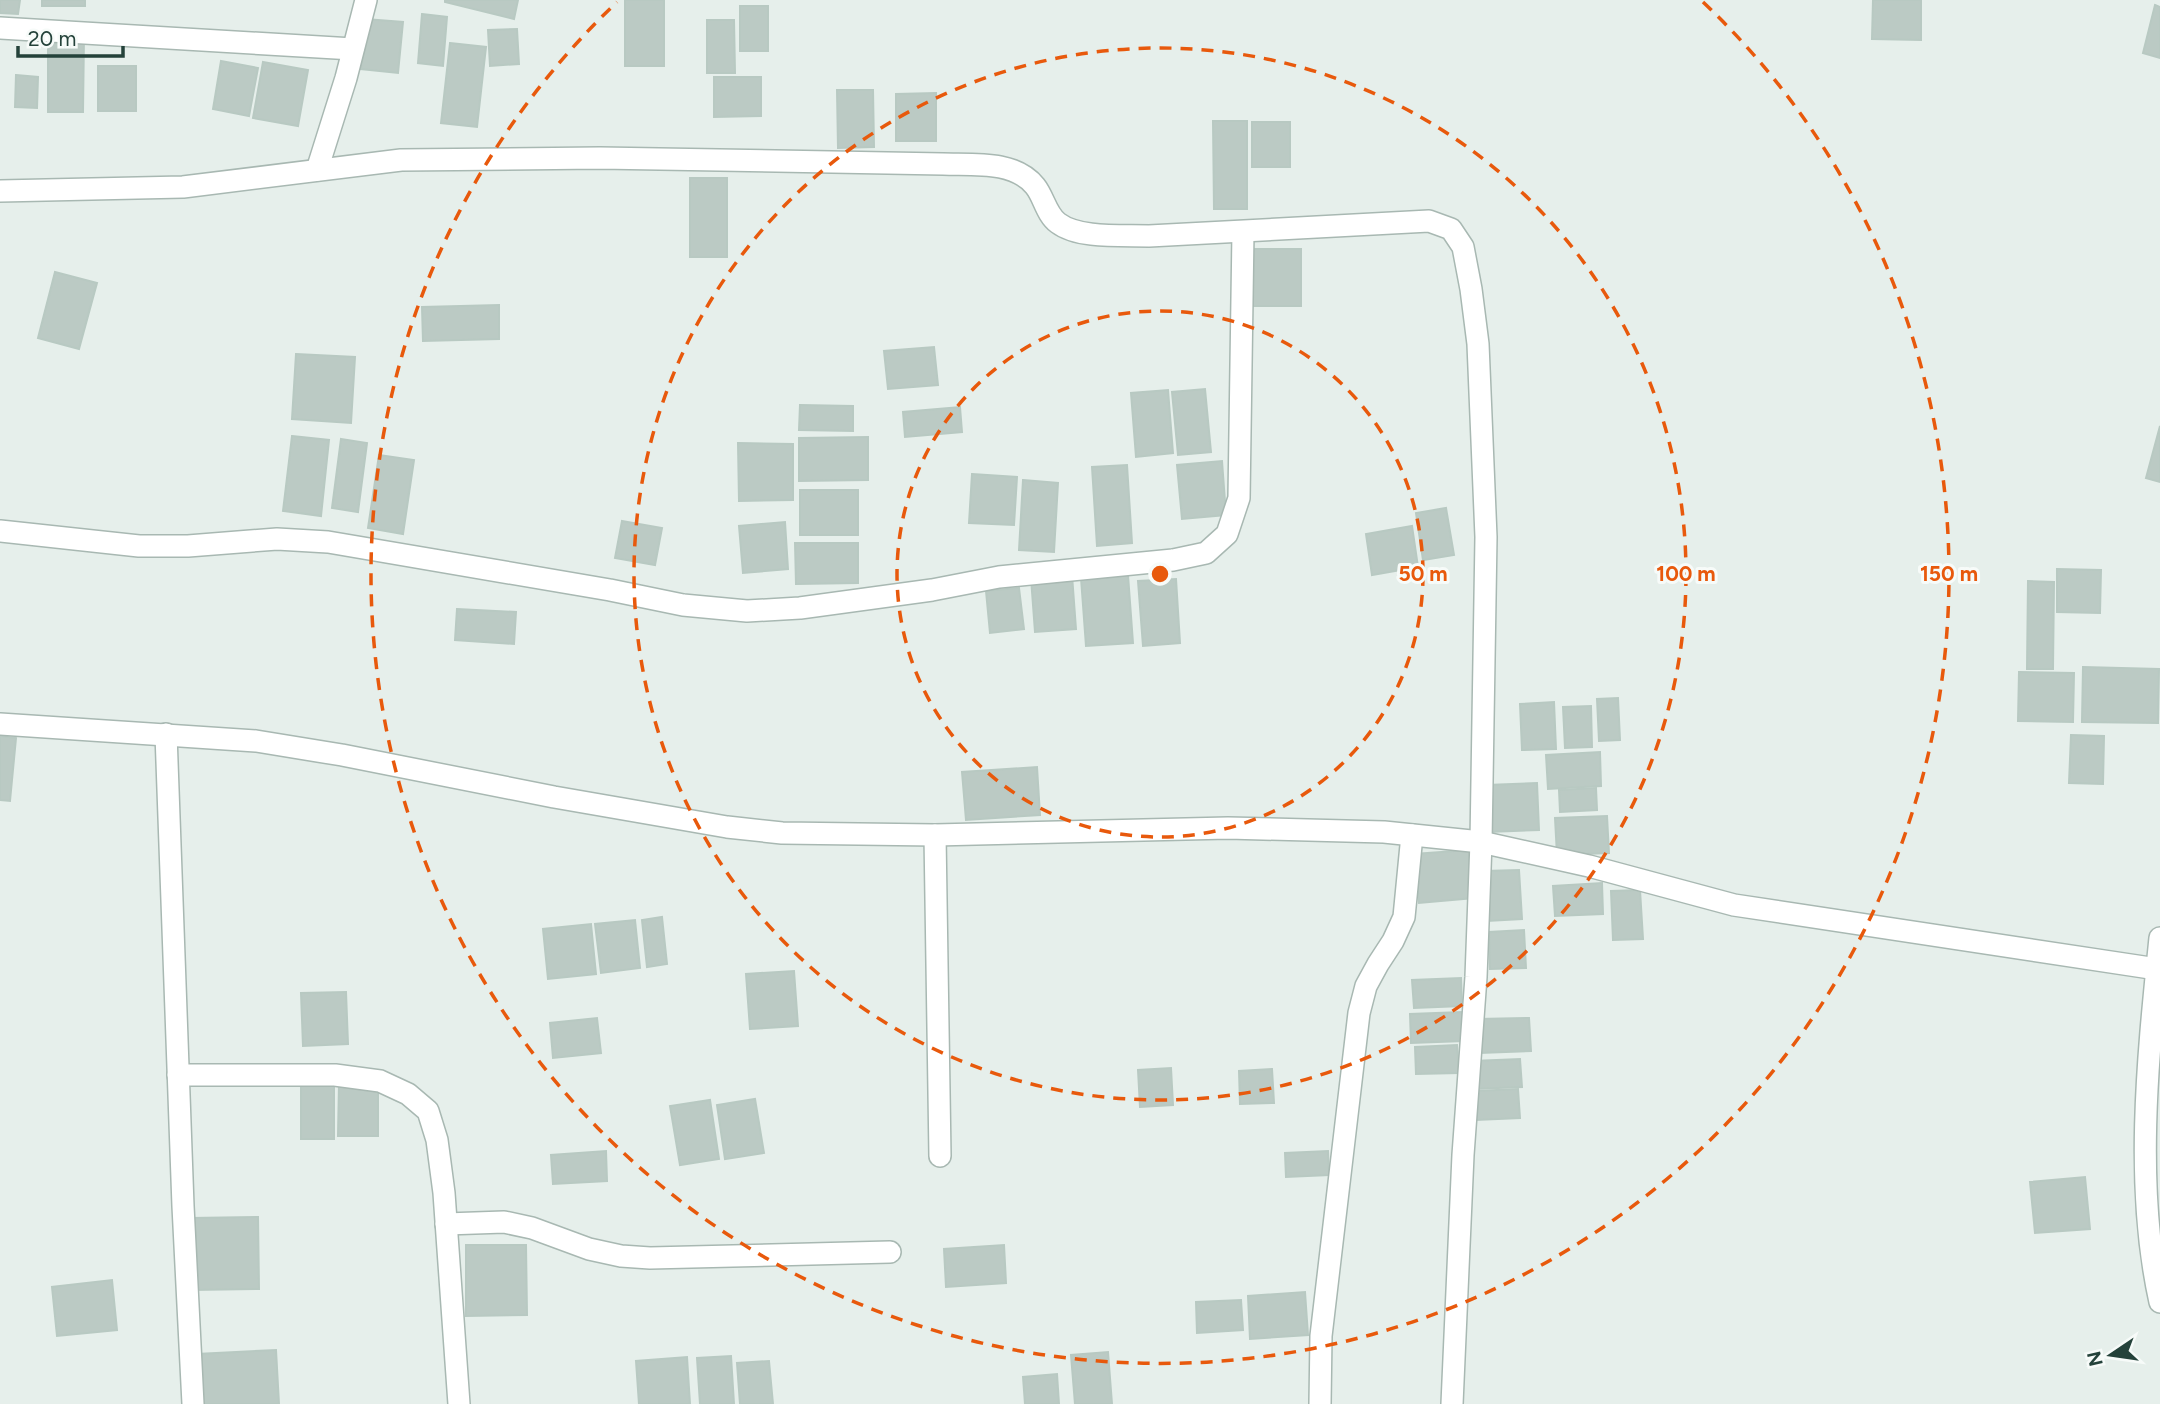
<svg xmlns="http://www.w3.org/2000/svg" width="2160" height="1404" font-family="Figtree,sans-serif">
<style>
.building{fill:#bbcac4;stroke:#b8c9c2;stroke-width:2}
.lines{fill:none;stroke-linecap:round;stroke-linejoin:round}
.minor-casing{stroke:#a8b8b2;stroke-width:24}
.minor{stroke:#fff;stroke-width:21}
.ring{fill:none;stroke:#e8590c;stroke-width:3.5;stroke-dasharray:12 9}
.centre{fill:#e8590c;stroke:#f7fbf9;stroke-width:3.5}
.ring-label{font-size:21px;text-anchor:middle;font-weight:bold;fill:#e8590c;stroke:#f7fbf9;stroke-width:6;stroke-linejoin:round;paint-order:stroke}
</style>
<rect width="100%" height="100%" fill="#e6efeb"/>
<g class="building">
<path d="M0,0H20L18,14L0,13Z"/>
<rect x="42" y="0" width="43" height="6"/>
<path d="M445,0H518L514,19L445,2Z"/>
<rect x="625" y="0" width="39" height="66"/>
<path d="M1873,0H1921V40L1872,39Z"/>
<path d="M2155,5L2160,7V58L2143,53Z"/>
<rect x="740" y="6" width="28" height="45"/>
<path d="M422,14L447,17L443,66L418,63Z"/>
<path d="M365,19L403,22L398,73L361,69Z"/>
<path d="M707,20H734L735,73H707Z"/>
<path d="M517,29L519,64L490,66L488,30Z"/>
<path d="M48,35H84L83,112H48Z"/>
<path d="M450,43L486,47L477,127L441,123Z"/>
<path d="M221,61L258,68L249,116L213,109Z"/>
<path d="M263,62L308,70L298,126L253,118Z"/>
<rect x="98" y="66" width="38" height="45"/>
<path d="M16,75L38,77L37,108L15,107Z"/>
<path d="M714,77H761V116L714,117Z"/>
<path d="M837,90H873L874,147L838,148Z"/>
<path d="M936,93V141H896V94Z"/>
<path d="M1213,121H1247V209H1214Z"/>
<rect x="1252" y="122" width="38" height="45"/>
<rect x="690" y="178" width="37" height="79"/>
<rect x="1252" y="249" width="49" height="57"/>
<path d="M55,272L97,283L79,349L38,338Z"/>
<path d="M499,305V339L423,341L422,307Z"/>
<path d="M934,347L938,385L888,389L884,351Z"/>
<path d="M296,354L355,357L351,423L292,419Z"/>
<path d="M1205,389L1211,452L1178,455L1172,392Z"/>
<path d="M1168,390L1173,453L1136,457L1131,393Z"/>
<path d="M800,405L853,406V431L799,430Z"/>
<path d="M960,407L962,432L905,437L903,412Z"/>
<path d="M2160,426V482L2146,478Z"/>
<path d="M292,436L329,440L321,516L283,511Z"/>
<path d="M868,437V480L799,481V438Z"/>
<path d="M341,439L367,443L358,512L332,508Z"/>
<path d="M738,443L793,444V500L739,501Z"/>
<path d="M379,455L414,460L403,534L368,528Z"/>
<path d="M1222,461L1226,515L1182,519L1177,465Z"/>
<path d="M1127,465L1132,543L1097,546L1092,467Z"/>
<path d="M972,474L1017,477L1014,525L969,523Z"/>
<path d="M1023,480L1058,483L1054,552L1019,550Z"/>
<rect x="800" y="490" width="58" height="45"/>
<path d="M1446,508L1454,555L1423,560L1416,513Z"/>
<path d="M622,521L662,528L655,565L615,558Z"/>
<path d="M785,522L788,569L743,573L739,526Z"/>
<path d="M1412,526L1418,567L1372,575L1366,534Z"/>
<path d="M795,543H858V583L796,584Z"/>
<path d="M2057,569L2101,570L2100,613L2057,612Z"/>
<path d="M1072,575L1076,629L1035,632L1031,578Z"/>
<path d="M1128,575L1133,643L1086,646L1081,578Z"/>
<path d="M1176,579L1180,643L1143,646L1138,581Z"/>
<path d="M2028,581L2054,582L2053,669H2027Z"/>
<path d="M1019,588L1024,629L990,633L986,591Z"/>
<path d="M457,609L516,612L514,644L455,640Z"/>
<path d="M2083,667L2159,669L2158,723L2082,722Z"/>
<path d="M2019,672L2074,673L2073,722L2018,721Z"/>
<path d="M1618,698L1620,740L1599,741L1597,699Z"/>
<path d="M1554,702L1556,749L1522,750L1520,704Z"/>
<path d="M1591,706L1592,747L1565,748L1563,707Z"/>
<path d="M2071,735L2104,736L2103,784L2069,783Z"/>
<path d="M0,736L16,738L10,801L0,800Z"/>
<path d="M1600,752L1601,786L1548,789L1546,755Z"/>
<path d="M1037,767L1040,815L966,820L962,772Z"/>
<path d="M1537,783L1539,830L1489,832L1487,785Z"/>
<path d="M1596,788L1597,810L1560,812L1559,790Z"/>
<path d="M1607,816L1609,853L1557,855L1555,818Z"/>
<path d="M1469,850L1474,898L1419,903L1414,854Z"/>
<path d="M1519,870L1522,919L1487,921L1485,871Z"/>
<path d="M1602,883L1603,914L1555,916L1553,886Z"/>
<path d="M1640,890L1643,939L1613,940L1611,891Z"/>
<path d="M662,917L667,964L647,967L642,920Z"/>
<path d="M635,920L640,968L601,973L595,924Z"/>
<path d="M591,924L596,974L548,979L543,929Z"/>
<path d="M1524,930L1526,968L1490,969L1489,932Z"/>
<path d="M794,971L798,1026L750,1029L746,974Z"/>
<path d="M1461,978L1462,1006L1414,1008L1412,980Z"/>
<path d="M346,992L348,1044L303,1046L301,993Z"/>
<path d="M1462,1012L1464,1041L1411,1043L1410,1014Z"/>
<path d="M597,1018L601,1053L553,1058L550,1023Z"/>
<path d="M1529,1018L1531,1051L1480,1053L1478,1019Z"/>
<path d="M1457,1045L1459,1073L1416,1074L1415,1047Z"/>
<path d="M1520,1059L1522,1087L1474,1089L1473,1061Z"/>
<path d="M1171,1068L1173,1105L1140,1107L1138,1070Z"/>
<path d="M1272,1069L1274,1103L1240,1104L1239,1071Z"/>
<path d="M334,1082V1139H301V1083Z"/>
<path d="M339,1083H378V1136H338Z"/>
<path d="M1518,1089L1520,1118L1476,1120L1475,1091Z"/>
<path d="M755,1099L764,1153L725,1159L717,1105Z"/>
<path d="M710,1100L719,1159L680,1165L670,1106Z"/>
<path d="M606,1151L607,1181L553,1184L551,1155Z"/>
<path d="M1328,1151L1329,1175L1286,1177L1285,1153Z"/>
<path d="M2085,1177L2090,1229L2035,1233L2030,1182Z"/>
<path d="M258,1217L259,1289L192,1290L191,1218Z"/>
<path d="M466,1245H526L527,1315L466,1316Z"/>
<path d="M1004,1245L1006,1283L946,1287L944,1249Z"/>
<path d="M112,1280L117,1330L57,1336L52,1287Z"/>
<path d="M1305,1292L1308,1335L1250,1339L1248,1296Z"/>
<path d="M1241,1300L1243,1330L1197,1333L1196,1302Z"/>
<path d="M276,1350L279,1404H200L197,1354Z"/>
<path d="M1108,1352L1112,1404H1075L1071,1355Z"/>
<path d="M731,1356L734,1404H700L697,1358Z"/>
<path d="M687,1357L690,1404H639L636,1361Z"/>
<path d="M769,1361L773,1404H740L737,1363Z"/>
<path d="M1057,1374L1059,1404H1025L1023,1377Z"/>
</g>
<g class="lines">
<defs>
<g id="minor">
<path d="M0,28L353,49"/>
<path d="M317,170L346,78L366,0"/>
<path d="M0,191L183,187L401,160L600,158L943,164C973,165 1014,160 1035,186C1044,197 1046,214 1058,223C1079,239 1123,235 1149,236L1429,221L1451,229L1463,247L1471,289L1478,344L1486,537L1481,842L1476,977L1463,1155L1452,1404"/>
<path d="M0,531L139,546H188L277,539L328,542L610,590L683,605L747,611L800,608L932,590L999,577L1173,560L1206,553L1227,534L1239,498L1243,232"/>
<path d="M0,724L256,741L342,755L554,797L727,827L782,833L935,835L1228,828L1384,832L1481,842L1589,866L1734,905L2157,969"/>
<path d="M166,734L183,1206L193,1404"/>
<path d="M935,835L940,1156"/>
<path d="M2160,938C2148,1056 2134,1185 2160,1302"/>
<path d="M178,1075H335L380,1081L408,1094L428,1111L437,1140L444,1193L459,1404"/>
<path d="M446,1224L504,1222L532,1228L589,1249L621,1256L650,1258L890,1252"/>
<path d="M1320,1404L1321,1336L1359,1013L1366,986L1378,964L1393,941L1404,917L1412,835"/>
</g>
</defs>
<use href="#minor" class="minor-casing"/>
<use href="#minor" class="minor"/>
</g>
<g class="ring">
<circle cx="1160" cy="574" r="263"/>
<circle cx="1160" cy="574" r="526"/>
<path d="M1703 2A789 789 0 1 1 617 2"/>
</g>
<circle cx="1160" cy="574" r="10" class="centre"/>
<g class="ring-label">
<text x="1423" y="581">50 m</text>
<text x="1686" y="581">100 m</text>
<text x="1949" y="581">150 m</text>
</g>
<g transform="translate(2111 1355) rotate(257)" stroke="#f7fbf9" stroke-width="5" paint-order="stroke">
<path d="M0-5L12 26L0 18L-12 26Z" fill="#24423a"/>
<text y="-10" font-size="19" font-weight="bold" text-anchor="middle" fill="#24423a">N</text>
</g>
<path d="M18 46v10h105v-10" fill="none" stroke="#24423a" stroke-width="3.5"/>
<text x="28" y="46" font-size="21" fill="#24423a" stroke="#f7fbf9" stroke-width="5" paint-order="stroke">20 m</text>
</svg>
